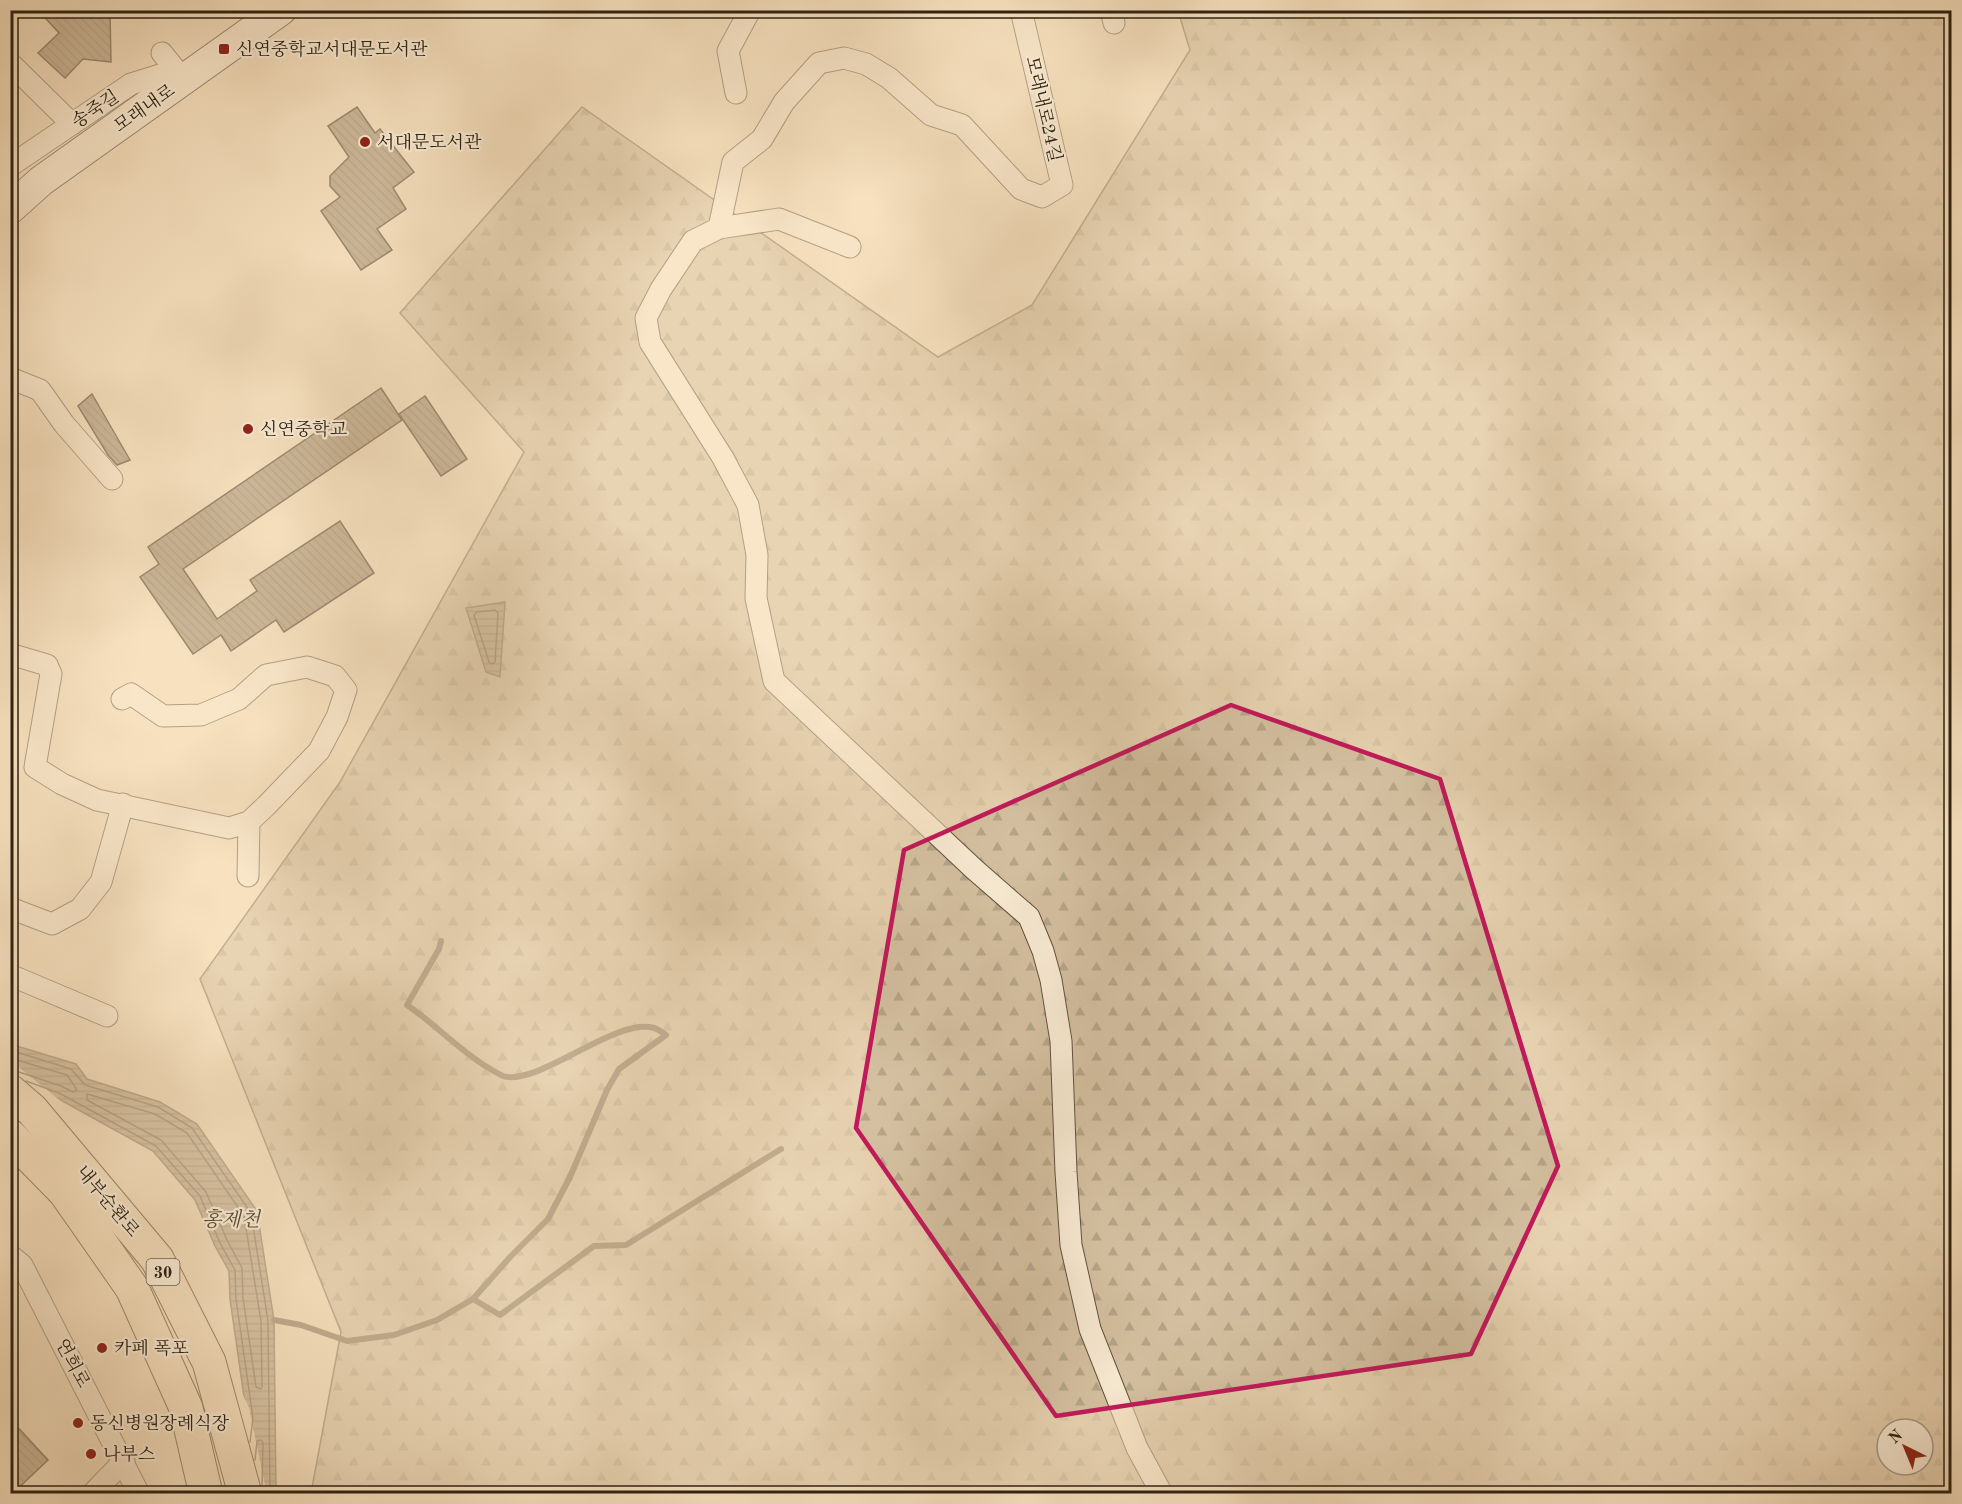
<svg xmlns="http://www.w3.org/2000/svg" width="1962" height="1504" font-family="'Old Standard TT','Noto Serif KR',serif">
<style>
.forest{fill:url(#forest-firs);stroke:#82725a;stroke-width:1.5;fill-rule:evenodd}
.water{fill:url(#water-rules);stroke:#7e6e56;stroke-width:1.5}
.pier{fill:#f7e1bf}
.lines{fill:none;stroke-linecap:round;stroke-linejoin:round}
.shore{stroke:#70614b;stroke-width:1.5}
.stream{stroke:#7e6e56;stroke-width:6}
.building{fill:url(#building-back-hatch);stroke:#2e2212;stroke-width:1.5}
.street-casing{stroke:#60523d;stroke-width:23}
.secondary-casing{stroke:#2e2212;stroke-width:32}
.highway-casing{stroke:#2e2212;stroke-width:35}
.street{stroke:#faecd5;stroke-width:21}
.secondary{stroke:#faecd5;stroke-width:30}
.highway{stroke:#f7e1bf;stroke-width:33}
.marked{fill:none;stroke:#c2185b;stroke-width:4.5;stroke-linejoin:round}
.poi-dot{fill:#8f2418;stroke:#faecd5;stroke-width:2}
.labels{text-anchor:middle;stroke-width:4.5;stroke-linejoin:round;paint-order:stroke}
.shield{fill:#faecd5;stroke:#6b5f4c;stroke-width:1.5}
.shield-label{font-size:16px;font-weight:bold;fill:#2e2212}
.poi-label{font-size:18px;fill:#2e2212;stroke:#faecd5;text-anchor:start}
.street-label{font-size:18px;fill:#2e2212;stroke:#faecd5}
.water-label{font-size:20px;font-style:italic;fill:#5d4e3a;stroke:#faecd5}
</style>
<defs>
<pattern id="forest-firs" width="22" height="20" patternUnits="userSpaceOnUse" patternTransform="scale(1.5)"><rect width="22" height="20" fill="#d5c1a2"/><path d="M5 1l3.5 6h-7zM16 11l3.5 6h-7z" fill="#b7a68a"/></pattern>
<pattern id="water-rules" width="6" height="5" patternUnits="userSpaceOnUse" patternTransform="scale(1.5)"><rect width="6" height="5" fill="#b3a084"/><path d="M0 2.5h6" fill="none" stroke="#92826b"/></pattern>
<pattern id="building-back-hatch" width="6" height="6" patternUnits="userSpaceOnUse" patternTransform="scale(1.5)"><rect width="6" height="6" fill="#97856c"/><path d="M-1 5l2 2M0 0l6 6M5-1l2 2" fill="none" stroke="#7c6c57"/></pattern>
</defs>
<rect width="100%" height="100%" fill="#f7e1bf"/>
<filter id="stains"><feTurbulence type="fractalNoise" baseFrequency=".00333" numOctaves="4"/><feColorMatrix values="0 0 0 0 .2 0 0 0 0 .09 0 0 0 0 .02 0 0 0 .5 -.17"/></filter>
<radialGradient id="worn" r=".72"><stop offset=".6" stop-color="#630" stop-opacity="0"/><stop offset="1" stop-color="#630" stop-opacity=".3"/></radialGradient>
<path class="forest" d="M1178,11H1951V1493H311L341,1332L200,979L340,782L524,452L400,313L582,107L938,357L1032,305L1190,50ZM1887,1429H1923V1465H1887Z"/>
<g class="water">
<path d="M505,602L500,677L486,672L466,608Z"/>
<path d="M10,1044L76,1064L87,1079L160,1102L197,1124L257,1211L274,1320L276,1493H236L247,1418L230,1299L229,1271L215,1246L195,1200L153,1151L57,1098L11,1082Z"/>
</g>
<g class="pier">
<path d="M11,1061L67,1106L69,1109L55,1101L10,1085Z"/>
<path d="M239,1386L249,1408L267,1494H233L244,1418Z"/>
</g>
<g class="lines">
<g class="shore">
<path d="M495,610L498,613L495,662L492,664L489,662L474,615L477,612Z"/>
<path d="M10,1050L71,1069L85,1085L158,1107L192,1128L251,1213L268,1321L270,1494"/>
<path d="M10,1058L67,1075L77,1090L73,1092L61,1086L10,1069"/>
<path d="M26,1081L59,1093L156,1146L200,1196L220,1243L235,1270L236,1299L253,1418L250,1442"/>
<path d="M87,1094L155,1114L187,1133L244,1216L261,1321L262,1387L261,1389L256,1387L243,1298L242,1268L227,1240L206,1192L161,1140L87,1100Z"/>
<path d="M255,1460L257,1441L261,1440L263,1443L262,1489"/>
</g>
<g class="stream">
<path d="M473,1299L500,1315L594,1246L626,1245L781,1149"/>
<path d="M274,1320L301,1325L347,1341L394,1335L437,1320L473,1299L511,1256L548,1219L570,1177L607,1090L619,1069L666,1035C663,1033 658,1029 654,1028C615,1017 538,1087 503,1076C498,1074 492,1070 487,1067C458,1049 435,1024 407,1005L439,949L441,941"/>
</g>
</g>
<g class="building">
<path d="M38,10L110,12L111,62L83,59L65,78L38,53L59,33Z"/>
<path d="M357,107L375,133L380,129L414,172L393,188L406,209L377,229L392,250L361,270L321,211L340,197L330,186V176L349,157L328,126Z"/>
<path d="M381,388L402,420L183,569L217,619L257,591L250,580L340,521L374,573L284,632L276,620L231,651L221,635L193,654L140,577L159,564L148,547Z"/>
<path d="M92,394L130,460L117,465L108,455L78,406Z"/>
<path d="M425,396L467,459L441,476L399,414Z"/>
<path d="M10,1419L48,1460L12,1494H10Z"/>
</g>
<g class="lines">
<defs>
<g id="street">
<path d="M1111,10L1114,23"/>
<path d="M162,53L183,79"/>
<path d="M10,63L72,124"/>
<path d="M736,93L728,51L750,10"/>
<path d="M10,166L131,84L176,70"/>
<path d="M719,228L733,162L762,139L784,102L819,63L844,58L866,64L889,78L931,115L962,125L1021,189L1042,197L1062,185L1021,10"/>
<path d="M850,247L779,219L719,228L693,241L661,289L646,318L650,342L723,458L748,505L757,555L756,598L774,681L974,869L1029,917L1043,951L1051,980L1061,1041L1066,1172L1071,1245L1090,1329L1137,1448L1162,1494"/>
<path d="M10,378L40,390L64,424L112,479"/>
<path d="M10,654L47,665L51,674L35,767L62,784L97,800L229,828L249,822"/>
<path d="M122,699L131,694L163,716L201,715L239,699L266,675L307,667L335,676L346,690L337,717L319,751L266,806L249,822L248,876"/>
<path d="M10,908L52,924L80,909L101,882L123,804"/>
<path d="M10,975L107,1016"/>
<path d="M10,1255L22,1265L139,1494"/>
<path d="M92,1494L124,1461"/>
</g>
<path id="secondary" d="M10,209L41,181L281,10"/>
<g id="highway">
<path d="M10,1091L32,1110L157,1259L209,1362L245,1494"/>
<path d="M10,1136L65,1192L132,1288L186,1408L206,1494"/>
</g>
</defs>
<use href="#street" class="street-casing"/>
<use href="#secondary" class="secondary-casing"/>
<use href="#highway" class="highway-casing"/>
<use href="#street" class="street"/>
<use href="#secondary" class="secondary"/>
<use href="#highway" class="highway"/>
</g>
<path d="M0 0H1962V1504H0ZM1231,705L1440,779L1558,1166L1471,1354L1056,1416L856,1128L904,850Z" fill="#f7e1bf" fill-opacity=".55" fill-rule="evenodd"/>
<path class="marked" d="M1231,705L1440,779L1558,1166L1471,1354L1056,1416L856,1128L904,850Z"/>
<g class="poi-dot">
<rect x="218" y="43" width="12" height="12" rx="3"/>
<circle cx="365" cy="142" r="6"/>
<circle cx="248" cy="429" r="6"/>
<circle cx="102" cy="1348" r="6"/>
<circle cx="78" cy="1423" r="6"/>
<circle cx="91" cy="1454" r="6"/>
</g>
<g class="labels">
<rect class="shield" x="146.5" y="1259" width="33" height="26" rx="4.5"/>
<g class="shield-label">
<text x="163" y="1278">30</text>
</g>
<g class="poi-label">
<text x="236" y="55">신연중학교서대문도서관</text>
<text x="377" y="148">서대문도서관</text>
<text x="260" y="435">신연중학교</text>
<text x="114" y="1354">카페 폭포</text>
<text x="90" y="1429">동신병원장례식장</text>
<text x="103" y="1460">나부스</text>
</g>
<g class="street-label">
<text transform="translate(144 108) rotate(-35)" y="6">모래내로</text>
<text transform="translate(95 109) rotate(-34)" y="6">송죽길</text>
<text transform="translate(1044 109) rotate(77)" y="6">모래내로24길</text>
<text transform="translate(108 1201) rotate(50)" y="6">내부순환로</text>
<text transform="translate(73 1363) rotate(62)" y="6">연희로</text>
</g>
<g class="water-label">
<text x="231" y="1226">홍제천</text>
</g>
</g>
<rect width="1962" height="1504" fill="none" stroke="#f7e1bf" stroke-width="36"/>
<rect x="12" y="12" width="1938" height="1480" fill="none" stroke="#2e2212" stroke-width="3"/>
<rect x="18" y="18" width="1926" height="1468" fill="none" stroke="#2e2212" stroke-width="1.5"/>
<g transform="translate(1905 1447) rotate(317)"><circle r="28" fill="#faecd5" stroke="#a89b87" stroke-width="1.5"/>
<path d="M0-4.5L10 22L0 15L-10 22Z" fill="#8f2418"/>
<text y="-9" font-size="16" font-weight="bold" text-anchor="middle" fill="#2e2212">N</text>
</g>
<rect width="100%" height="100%" filter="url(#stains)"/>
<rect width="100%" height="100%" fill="url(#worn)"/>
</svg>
